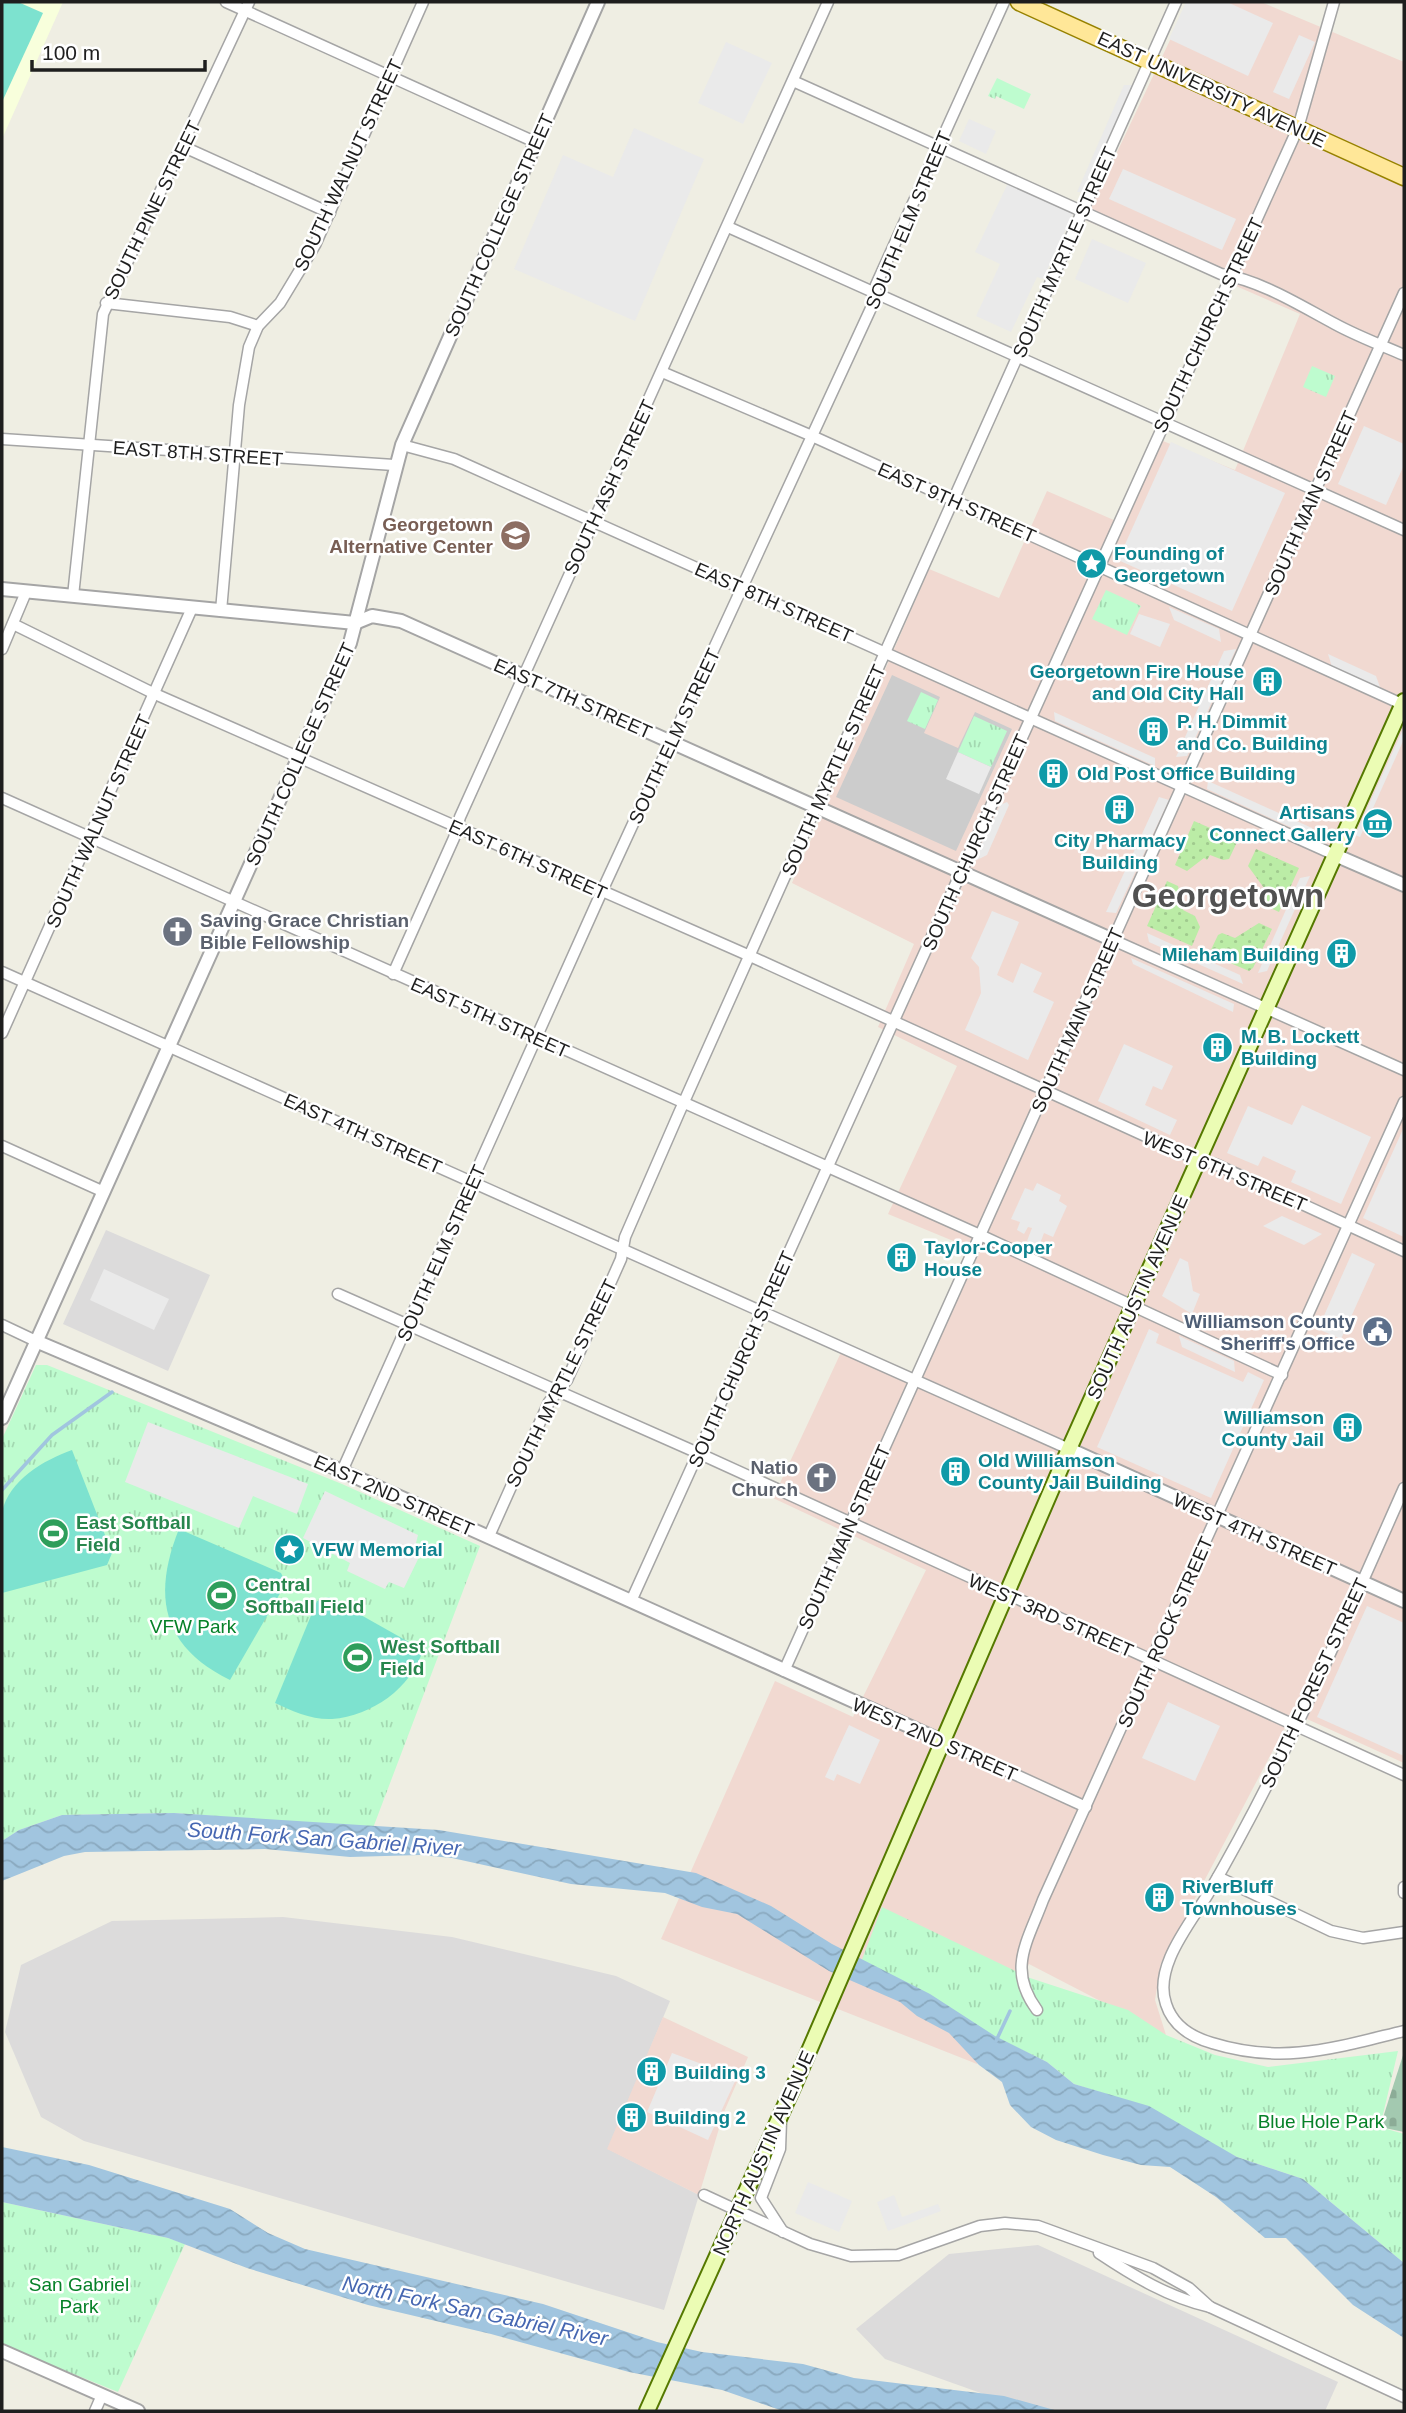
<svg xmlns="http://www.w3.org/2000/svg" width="1406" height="2413" font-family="Helvetica,sans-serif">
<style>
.residential{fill:#dcdbdb}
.commercial{fill:#f1d9d1}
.education{fill:#f8ffdc}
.religious{fill:#ccc}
.grass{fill:url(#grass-dots)}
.cemetery{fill:url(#cemetery-stones)}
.park{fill:url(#park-tufts)}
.pitch{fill:#7de2cf}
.parking{fill:#eaeaea}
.water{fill:url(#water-waves)}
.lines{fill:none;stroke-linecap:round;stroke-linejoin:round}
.stream{stroke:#a1c5df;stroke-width:3.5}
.minor-casing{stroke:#a5a5a5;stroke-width:13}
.tertiary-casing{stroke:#a5a5a5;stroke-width:16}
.secondary-casing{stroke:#557900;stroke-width:18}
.primary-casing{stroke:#978200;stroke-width:19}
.minor{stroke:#fff;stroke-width:10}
.tertiary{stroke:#fff;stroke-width:12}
.secondary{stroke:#ebfcb4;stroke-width:14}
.primary{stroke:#ffe798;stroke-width:16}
.labels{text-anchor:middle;stroke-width:5;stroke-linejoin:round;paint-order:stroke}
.street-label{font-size:19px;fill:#1e1e1e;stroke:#fff}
.education-label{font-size:19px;font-weight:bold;fill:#785e54;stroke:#fff;text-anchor:end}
.culture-label{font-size:19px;font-weight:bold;fill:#0d838f;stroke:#fff;text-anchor:start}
.worship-label{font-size:19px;font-weight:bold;fill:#5b616d;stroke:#fff;text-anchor:start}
.service-label{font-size:19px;font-weight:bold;fill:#4e5e75;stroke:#fff;text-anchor:end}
.leisure-label{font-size:19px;font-weight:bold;fill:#27864d;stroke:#fff;text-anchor:start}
.park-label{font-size:19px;fill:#068128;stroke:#fff}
.water-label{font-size:21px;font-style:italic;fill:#4667b2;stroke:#fff}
.town-label{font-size:33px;font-weight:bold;fill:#515151;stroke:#fff}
</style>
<defs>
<pattern id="grass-dots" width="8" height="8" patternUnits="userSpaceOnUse" patternTransform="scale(1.75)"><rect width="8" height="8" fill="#bbeca6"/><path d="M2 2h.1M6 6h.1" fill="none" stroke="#a0ca8e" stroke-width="1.8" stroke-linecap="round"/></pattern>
<pattern id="cemetery-stones" width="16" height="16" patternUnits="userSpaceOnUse" patternTransform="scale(1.75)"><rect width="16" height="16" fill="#a3c9b0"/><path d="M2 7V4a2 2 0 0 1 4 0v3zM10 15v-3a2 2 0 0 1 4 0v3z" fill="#8cac97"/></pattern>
<pattern id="park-tufts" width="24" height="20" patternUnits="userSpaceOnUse" patternTransform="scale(1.75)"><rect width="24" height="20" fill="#befccf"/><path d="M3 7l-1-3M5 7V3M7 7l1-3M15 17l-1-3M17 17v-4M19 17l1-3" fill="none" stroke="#a3d8b1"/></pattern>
<pattern id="water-waves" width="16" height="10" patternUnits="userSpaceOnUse" patternTransform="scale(1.75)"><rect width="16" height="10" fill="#a1c5df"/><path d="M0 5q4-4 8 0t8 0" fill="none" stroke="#8aa9bf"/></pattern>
</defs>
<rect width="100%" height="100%" fill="#efeee3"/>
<g class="residential">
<path d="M106,1230L210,1275L168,1371L63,1324Z"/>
<path d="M283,1917L452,1937L616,1976L670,2001L608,2149L699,2195L664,2310L84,2141L41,2117L5,2032L21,1965L112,1921Z"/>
<path d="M1038,2245L1338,2382L1325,2411H1031L885,2359L856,2329L949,2254Z"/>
</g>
<g class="commercial">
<path d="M1188,2H1261L1404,62V1763L1307,1719L1291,1716L1161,1963L1155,2000L1166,2035L1029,1964L977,2064L661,1939L775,1681L853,1717L926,1570L773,1498L844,1346L919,1378L980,1252L888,1214L957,1066L878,1027L914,944L792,883L929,569L999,598L1047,491L1123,524L1163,441L1235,470L1300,314L1085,220Z"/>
<path d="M663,2017L748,2057L724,2112L699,2195L607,2149Z"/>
</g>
<path class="education" d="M2,2H63L2,139Z"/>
<path class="religious" d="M892,675L940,697L924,733L958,748L975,712L1012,729L956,851L836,797Z"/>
<g class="grass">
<path d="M1194,821L1238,840L1229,859L1223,860L1210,855L1207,860L1204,858L1187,871L1175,865Z"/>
<path d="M1256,849L1299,868L1279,912L1266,906L1264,888L1248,866Z"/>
<path d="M1167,881L1178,886L1183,910L1195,916L1200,927L1192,946L1147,926Z"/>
<path d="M1259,923L1272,929L1253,968L1249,971L1209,954L1218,935L1222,933L1235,938Z"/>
</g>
<path class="cemetery" d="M1404,2052V2132L1380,2127Z"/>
<g class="park">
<path d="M997,78L1031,94L1024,109L996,96L995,99L988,96Z"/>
<path d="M1312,366L1335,376L1326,397L1303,387Z"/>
<path d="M1106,590L1141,606L1127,635L1092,619Z"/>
<path d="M921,692L938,700L925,729L907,721Z"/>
<path d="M974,716L1007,731L991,767L958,752Z"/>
<path d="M36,1365H47L342,1484L480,1546L373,1828L174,1813L62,1815L19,1830L2,1841V1439Z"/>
<path d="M882,1907L1030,1978L1128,2010L1166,2035L1215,2055L1268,2067L1398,2051L1380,2127L1404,2134V2263L1303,2179L1237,2157L1119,2098L1074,2084L1047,2062L858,1970Z"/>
<path d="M2,2202L168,2238L185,2244L118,2392L2,2345Z"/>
</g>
<g class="pitch">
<path d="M2,2H18L43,13L2,102Z"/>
<path d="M72,1450L112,1553L107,1565L2,1593C2,1568 0,1536 2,1512C9,1480 44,1460 72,1450Z"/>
<path d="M179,1529L281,1573L286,1583L230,1680C162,1647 152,1596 179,1529Z"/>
<path d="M329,1597L423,1650C411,1688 372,1716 332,1719C312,1720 292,1711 275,1703L317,1601Z"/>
</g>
<g class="parking">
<path d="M1186,2H1227L1273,23L1248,76L1169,39Z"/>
<path d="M1299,35L1315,42L1289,99L1273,92Z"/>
<path d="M726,42L772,63L743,124L698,103Z"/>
<path d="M1124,85H1133L1085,192H1077Z"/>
<path d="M969,119L996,131L986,154L959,141Z"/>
<path d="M634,128L704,159L635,321L514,269L563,155L613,177Z"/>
<path d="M1123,169L1236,219L1222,250L1109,199Z"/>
<path d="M1009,181L1074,212L1043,279L1037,277L1011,332L976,316L1000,264L975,252Z"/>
<path d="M1092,239L1146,263L1128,303L1075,279Z"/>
<path d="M1364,426L1404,444V465L1386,505L1338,484Z"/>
<path d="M1171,442L1285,493L1232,611L1118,560Z"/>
<path d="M1169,607L1219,629L1221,642L1174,620Z"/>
<path d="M1139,614L1170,624L1160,647L1130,634Z"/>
<path d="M1236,649L1187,756L1176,757L1224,651Z"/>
<path d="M1328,654L1376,676L1381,690L1332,667Z"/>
<path d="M1054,712L1155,758V766L1055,721Z"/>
<path d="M1404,727V739L1360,837L1355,835Z"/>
<path d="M958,752L991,767L979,794L946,779Z"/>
<path d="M1208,781L1312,828V837L1207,789Z"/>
<path d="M1159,797L1169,800L1116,913L1106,912Z"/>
<path d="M1007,802L1009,805L987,855L973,862L1000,805Z"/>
<path d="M1310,876L1267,971L1258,973L1300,878Z"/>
<path d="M992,911L1019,922L997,975L1013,983L1021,963L1042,973L1033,992L1054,1002L1028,1060L965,1030L981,993L979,967L971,958Z"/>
<path d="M1147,933L1240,975L1243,984L1149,942Z"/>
<path d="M1131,958L1234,1004L1233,1012L1133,964Z"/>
<path d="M1124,1044L1173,1066L1162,1090L1153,1086L1145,1105L1177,1120L1170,1135L1098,1101Z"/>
<path d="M1302,1105L1371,1137L1341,1204L1291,1182L1296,1171L1263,1156L1258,1166L1227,1153L1248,1106L1292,1125Z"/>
<path d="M1404,1127V1237L1363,1218Z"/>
<path d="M1037,1183L1061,1195L1059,1201L1067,1206L1053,1237L1044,1233L1039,1246L1027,1241L1032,1228L1028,1227L1024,1234L1017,1230L1020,1222L1011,1219L1025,1188L1033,1191Z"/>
<path d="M1282,1216L1322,1234L1304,1245L1263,1226Z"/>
<path d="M1352,1253L1375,1264L1341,1339L1318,1329Z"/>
<path d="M1180,1258L1188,1262L1193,1291L1200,1294L1192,1314L1162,1296Z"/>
<path d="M104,1269L169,1299L154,1330L90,1300Z"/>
<path d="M1149,1329L1159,1334L1156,1343L1243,1382L1248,1372L1264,1380L1211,1498L1097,1447Z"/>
<path d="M1179,1336L1234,1361L1235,1372L1182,1347Z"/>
<path d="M148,1422L308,1484L297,1514L253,1496L239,1528L125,1482Z"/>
<path d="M325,1491L418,1535L416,1543L422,1551L404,1588L389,1582L385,1589L347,1571L350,1563L303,1538Z"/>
<path d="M1367,1606L1404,1623V1756L1317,1717Z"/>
<path d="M1168,1702L1220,1726L1195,1781L1142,1758Z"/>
<path d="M849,1725L880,1740L860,1784L837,1774L834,1781L825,1777Z"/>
<path d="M672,2053L737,2077L708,2140L647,2112Z"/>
<path d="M808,2182L852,2201L839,2232L795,2213Z"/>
<path d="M894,2195L902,2217L938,2204L941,2211L888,2231L877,2202Z"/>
</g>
<g class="water">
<path d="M174,1813L439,1830L696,1873L771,1906L832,1944L930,1994L995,2036L1047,2062L1074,2084L1149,2106L1237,2157L1303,2179L1404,2263V2338L1353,2305L1286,2238H1265L1216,2197L1170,2167L1141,2165L1103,2155L1056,2140L1031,2127L1010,2105L1002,2082L979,2065L949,2033L917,2016L900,2002L829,1971L737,1914L702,1907L665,1893L571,1884L452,1858L420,1855L350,1857L265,1849L85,1852L64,1856L2,1881V1841L19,1830L62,1815Z"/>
<path d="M2,2147L89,2165L230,2209L268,2233L305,2249L543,2304L657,2342L702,2352L803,2364L854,2378L1004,2396L1058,2411H783L722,2390L629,2372L491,2334L368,2305L247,2268L168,2238L2,2202Z"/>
</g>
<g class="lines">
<g class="stream">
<path d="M2,1490L52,1435L112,1392"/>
<path d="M996,2041L1010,2011"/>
</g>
<defs>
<g id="minor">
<path d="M226,2L535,142"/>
<path d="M793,81L1221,274C1262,281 1299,305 1335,324C1357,336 1381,345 1404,355"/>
<path d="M184,147L330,213"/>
<path d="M728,227L1404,530"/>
<path d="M106,303L230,317L258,326"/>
<path d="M662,372L812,436L1404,705"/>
<path d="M2,439L394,465"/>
<path d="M402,445L454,459L1335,855"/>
<path d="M73,596L103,314L249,2"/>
<path d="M221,611L239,405L249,347L258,326L280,303L315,245L423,2"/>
<path d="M13,624L155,694L750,956L1198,1160L1215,1164L1404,1251"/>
<path d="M2,649L26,592"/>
<path d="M2,798L980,1235L1282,1375"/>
<path d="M1113,940L1404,1070"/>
<path d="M2,972L1069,1449"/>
<path d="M393,974L454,838L460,817L828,2"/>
<path d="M2,1033L192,608"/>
<path d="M2,1146L104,1192"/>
<path d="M338,1294L698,1453L1404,1775"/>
<path d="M2,1325L38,1342"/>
<path d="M342,1471L602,891L872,306L876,285L1004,2"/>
<path d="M1404,1488C1343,1625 1284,1764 1208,1894C1190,1924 1153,1967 1166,2004C1173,2026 1191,2037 1212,2043C1283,2065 1334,2048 1404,2031"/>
<path d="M489,1536L549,1402L567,1380L621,1259L625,1237L679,1113L1176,2"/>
<path d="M632,1599L1298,128L1334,2"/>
<path d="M784,1671L1404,293"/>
<path d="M942,1741L1086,1807"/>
<path d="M1218,1877L1331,1931L1363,1938L1404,1932"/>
<path d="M1404,1887V1893"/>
<path d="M1037,2010C1007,1969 1027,1943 1043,1900L1404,1102"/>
<path d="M781,2121L780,2149L761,2198L783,2232"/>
<path d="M704,2195L810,2244L851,2256L898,2255L980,2226L1005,2223L1038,2226L1153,2268L1189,2288L1210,2307"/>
<path d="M1099,2253C1135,2277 1168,2297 1210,2307L1404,2397"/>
<path d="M95,2411L102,2395"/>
</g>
<g id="tertiary">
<path d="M2,589L355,623L372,616L401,621L1113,940"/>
<path d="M1335,855L1404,885"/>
<path d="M38,1342L342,1471L942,1741"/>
<path d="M2,1418L350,643L402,445L598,2"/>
<path d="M1069,1449L1404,1601"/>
<path d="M2,2351L138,2411"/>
</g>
<path id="secondary" d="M647,2411L796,2081L1069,1449L1404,701"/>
<path id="primary" d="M1019,2L1404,177"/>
</defs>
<use href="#minor" class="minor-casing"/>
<use href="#tertiary" class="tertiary-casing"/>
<use href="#secondary" class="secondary-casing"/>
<use href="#primary" class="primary-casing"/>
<use href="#minor" class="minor"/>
<use href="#tertiary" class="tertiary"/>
<use href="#secondary" class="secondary"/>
<use href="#primary" class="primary"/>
</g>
<defs>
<symbol id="school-disc" viewBox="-11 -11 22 22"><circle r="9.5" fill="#8d6e63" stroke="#fff"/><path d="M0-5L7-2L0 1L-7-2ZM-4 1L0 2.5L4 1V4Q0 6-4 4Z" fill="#fff"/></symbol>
<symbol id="sight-disc" viewBox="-11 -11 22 22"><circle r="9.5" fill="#0f9aa8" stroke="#fff"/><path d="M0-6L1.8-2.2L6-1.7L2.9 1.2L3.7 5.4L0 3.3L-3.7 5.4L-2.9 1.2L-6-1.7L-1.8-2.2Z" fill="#fff"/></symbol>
<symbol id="building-disc" viewBox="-11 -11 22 22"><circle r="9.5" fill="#0f9aa8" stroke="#fff"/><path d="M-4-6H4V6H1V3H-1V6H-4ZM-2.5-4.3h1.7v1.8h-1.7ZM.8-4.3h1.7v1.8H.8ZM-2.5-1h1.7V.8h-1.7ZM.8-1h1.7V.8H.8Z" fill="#fff"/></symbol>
<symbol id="museum-disc" viewBox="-11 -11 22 22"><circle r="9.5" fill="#0f9aa8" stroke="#fff"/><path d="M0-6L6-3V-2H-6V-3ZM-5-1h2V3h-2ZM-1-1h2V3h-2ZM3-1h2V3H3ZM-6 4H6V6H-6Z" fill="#fff"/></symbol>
<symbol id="church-disc" viewBox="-11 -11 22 22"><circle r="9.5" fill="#6b7280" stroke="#fff"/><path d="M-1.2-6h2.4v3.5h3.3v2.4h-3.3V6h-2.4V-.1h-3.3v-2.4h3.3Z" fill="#fff"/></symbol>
<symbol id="civic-disc" viewBox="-11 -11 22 22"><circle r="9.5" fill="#5c6f8a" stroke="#fff"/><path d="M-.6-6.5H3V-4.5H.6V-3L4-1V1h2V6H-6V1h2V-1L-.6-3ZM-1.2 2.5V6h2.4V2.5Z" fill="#fff"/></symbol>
<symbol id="stadium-disc" viewBox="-11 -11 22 22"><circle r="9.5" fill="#2e9e5b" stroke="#fff"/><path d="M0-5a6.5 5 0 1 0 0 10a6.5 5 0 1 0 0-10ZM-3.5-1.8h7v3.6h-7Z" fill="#fff"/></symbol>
</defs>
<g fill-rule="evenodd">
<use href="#school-disc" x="498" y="518" width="35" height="35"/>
<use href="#sight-disc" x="1074" y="546" width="35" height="35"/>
<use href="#building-disc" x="1250" y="664" width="35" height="35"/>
<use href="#building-disc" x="1136" y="714" width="35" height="35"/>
<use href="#building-disc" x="1036" y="756" width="35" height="35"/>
<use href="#building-disc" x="1102" y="792" width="35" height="35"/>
<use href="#museum-disc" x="1360" y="806" width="35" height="35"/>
<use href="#church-disc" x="160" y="914" width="35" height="35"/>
<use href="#building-disc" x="1324" y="936" width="35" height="35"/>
<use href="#building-disc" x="1200" y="1030" width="35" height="35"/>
<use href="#building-disc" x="884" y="1240" width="35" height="35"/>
<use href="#civic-disc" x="1360" y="1314" width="35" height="35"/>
<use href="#building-disc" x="1330" y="1410" width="35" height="35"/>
<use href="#building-disc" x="938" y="1454" width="35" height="35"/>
<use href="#church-disc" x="804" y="1460" width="35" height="35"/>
<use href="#stadium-disc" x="36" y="1516" width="35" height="35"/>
<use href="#sight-disc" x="272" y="1532" width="35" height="35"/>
<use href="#stadium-disc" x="204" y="1578" width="35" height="35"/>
<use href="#stadium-disc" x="340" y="1640" width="35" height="35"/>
<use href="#building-disc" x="1142" y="1880" width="35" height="35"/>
<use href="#building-disc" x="634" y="2054" width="35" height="35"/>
<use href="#building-disc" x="614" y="2100" width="35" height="35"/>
</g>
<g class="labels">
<g class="street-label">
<text transform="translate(1212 89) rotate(25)" y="7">EAST UNIVERSITY AVENUE</text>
<text transform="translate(348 165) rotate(-65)" y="7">SOUTH WALNUT STREET</text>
<text transform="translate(152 210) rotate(-64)" y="7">SOUTH PINE STREET</text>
<text transform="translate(908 220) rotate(-67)" y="7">SOUTH ELM STREET</text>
<text transform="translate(499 225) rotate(-66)" y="7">SOUTH COLLEGE STREET</text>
<text transform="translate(1064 252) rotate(-66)" y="7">SOUTH MYRTLE STREET</text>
<text transform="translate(1208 325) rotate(-65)" y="7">SOUTH CHURCH STREET</text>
<text transform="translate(198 453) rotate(4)" y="7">EAST 8TH STREET</text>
<text transform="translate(609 487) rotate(-65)" y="7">SOUTH ASH STREET</text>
<text transform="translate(957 502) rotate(24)" y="7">EAST 9TH STREET</text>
<text transform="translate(1310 503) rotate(-66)" y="7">SOUTH MAIN STREET</text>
<text transform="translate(774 602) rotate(24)" y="7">EAST 8TH STREET</text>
<text transform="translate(573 698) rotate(24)" y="7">EAST 7TH STREET</text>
<text transform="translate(674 736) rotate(-65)" y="7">SOUTH ELM STREET</text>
<text transform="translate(300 754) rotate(-66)" y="7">SOUTH COLLEGE STREET</text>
<text transform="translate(833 770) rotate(-66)" y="7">SOUTH MYRTLE STREET</text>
<text transform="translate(98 821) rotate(-66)" y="7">SOUTH WALNUT STREET</text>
<text transform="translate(975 842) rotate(-66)" y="7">SOUTH CHURCH STREET</text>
<text transform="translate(528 859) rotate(24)" y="7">EAST 6TH STREET</text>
<text transform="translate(490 1017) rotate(24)" y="7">EAST 5TH STREET</text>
<text transform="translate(1077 1020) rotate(-66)" y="7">SOUTH MAIN STREET</text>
<text transform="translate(363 1133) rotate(24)" y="7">EAST 4TH STREET</text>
<text transform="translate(1225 1171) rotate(23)" y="7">WEST 6TH STREET</text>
<text transform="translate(441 1253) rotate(-66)" y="7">SOUTH ELM STREET</text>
<text transform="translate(1137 1297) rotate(-66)" y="7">SOUTH AUSTIN AVENUE</text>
<text transform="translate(741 1359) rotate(-66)" y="7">SOUTH CHURCH STREET</text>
<text transform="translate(561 1383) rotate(-64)" y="7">SOUTH MYRTLE STREET</text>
<text transform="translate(394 1495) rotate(24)" y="7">EAST 2ND STREET</text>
<text transform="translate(1255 1534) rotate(24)" y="7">WEST 4TH STREET</text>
<text transform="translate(844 1537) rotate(-66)" y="7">SOUTH MAIN STREET</text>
<text transform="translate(1051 1615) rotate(24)" y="7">WEST 3RD STREET</text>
<text transform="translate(1165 1632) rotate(-66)" y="7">SOUTH ROCK STREET</text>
<text transform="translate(1314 1683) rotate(-65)" y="7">SOUTH FOREST STREET</text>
<text transform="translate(935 1739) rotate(24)" y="7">WEST 2ND STREET</text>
<text transform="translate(763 2153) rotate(-66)" y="7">NORTH AUSTIN AVENUE</text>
</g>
<g class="education-label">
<text x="493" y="531">Georgetown<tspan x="493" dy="22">Alternative Center</tspan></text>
</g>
<g class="culture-label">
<text x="1114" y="560">Founding of<tspan x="1114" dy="22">Georgetown</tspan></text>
<text x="1244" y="678" text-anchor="end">Georgetown Fire House<tspan x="1244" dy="22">and Old City Hall</tspan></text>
<text x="1177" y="728">P. H. Dimmit<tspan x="1177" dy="22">and Co. Building</tspan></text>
<text x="1077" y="780">Old Post Office Building</text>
<text x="1355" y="819" text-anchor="end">Artisans<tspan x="1355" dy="22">Connect Gallery</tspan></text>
<text x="1120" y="847" text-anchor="middle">City Pharmacy<tspan x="1120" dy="22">Building</tspan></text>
<text x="1319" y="961" text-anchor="end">Mileham Building</text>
<text x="1241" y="1043">M. B. Lockett<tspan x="1241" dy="22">Building</tspan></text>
<text x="924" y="1254">Taylor-Cooper<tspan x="924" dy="22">House</tspan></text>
<text x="1324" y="1424" text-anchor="end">Williamson<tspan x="1324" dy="22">County Jail</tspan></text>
<text x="978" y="1467">Old Williamson<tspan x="978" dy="22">County Jail Building</tspan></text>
<text x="312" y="1556">VFW Memorial</text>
<text x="1182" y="1893">RiverBluff<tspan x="1182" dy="22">Townhouses</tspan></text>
<text x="674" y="2079">Building 3</text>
<text x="654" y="2124">Building 2</text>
</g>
<g class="worship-label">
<text x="200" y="927">Saving Grace Christian<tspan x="200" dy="22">Bible Fellowship</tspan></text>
<text x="798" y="1474" text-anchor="end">Natio<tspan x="798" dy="22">Church</tspan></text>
</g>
<g class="service-label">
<text x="1355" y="1328">Williamson County<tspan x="1355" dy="22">Sheriff's Office</tspan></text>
</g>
<g class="leisure-label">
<text x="76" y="1529">East Softball<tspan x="76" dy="22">Field</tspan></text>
<text x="245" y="1591">Central<tspan x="245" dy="22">Softball Field</tspan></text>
<text x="380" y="1653">West Softball<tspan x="380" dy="22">Field</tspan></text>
</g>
<g class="park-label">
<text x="193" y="1633">VFW Park</text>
<text x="1321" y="2128">Blue Hole Park</text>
<text x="79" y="2291">San Gabriel<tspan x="79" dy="22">Park</tspan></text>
</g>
<g class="water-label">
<text transform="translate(324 1839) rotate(4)" y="7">South Fork San Gabriel River</text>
<text transform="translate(475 2311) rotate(12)" y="7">North Fork San Gabriel River</text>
</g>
<g class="town-label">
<text x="1228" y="907">Georgetown</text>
</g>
</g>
<rect width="1406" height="2413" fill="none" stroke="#1e1e1e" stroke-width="7"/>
<path d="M32 60v10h173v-10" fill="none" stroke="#1e1e1e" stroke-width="3.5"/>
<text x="42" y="60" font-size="21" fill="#1e1e1e" stroke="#ffffff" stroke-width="5" paint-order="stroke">100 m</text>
</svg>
